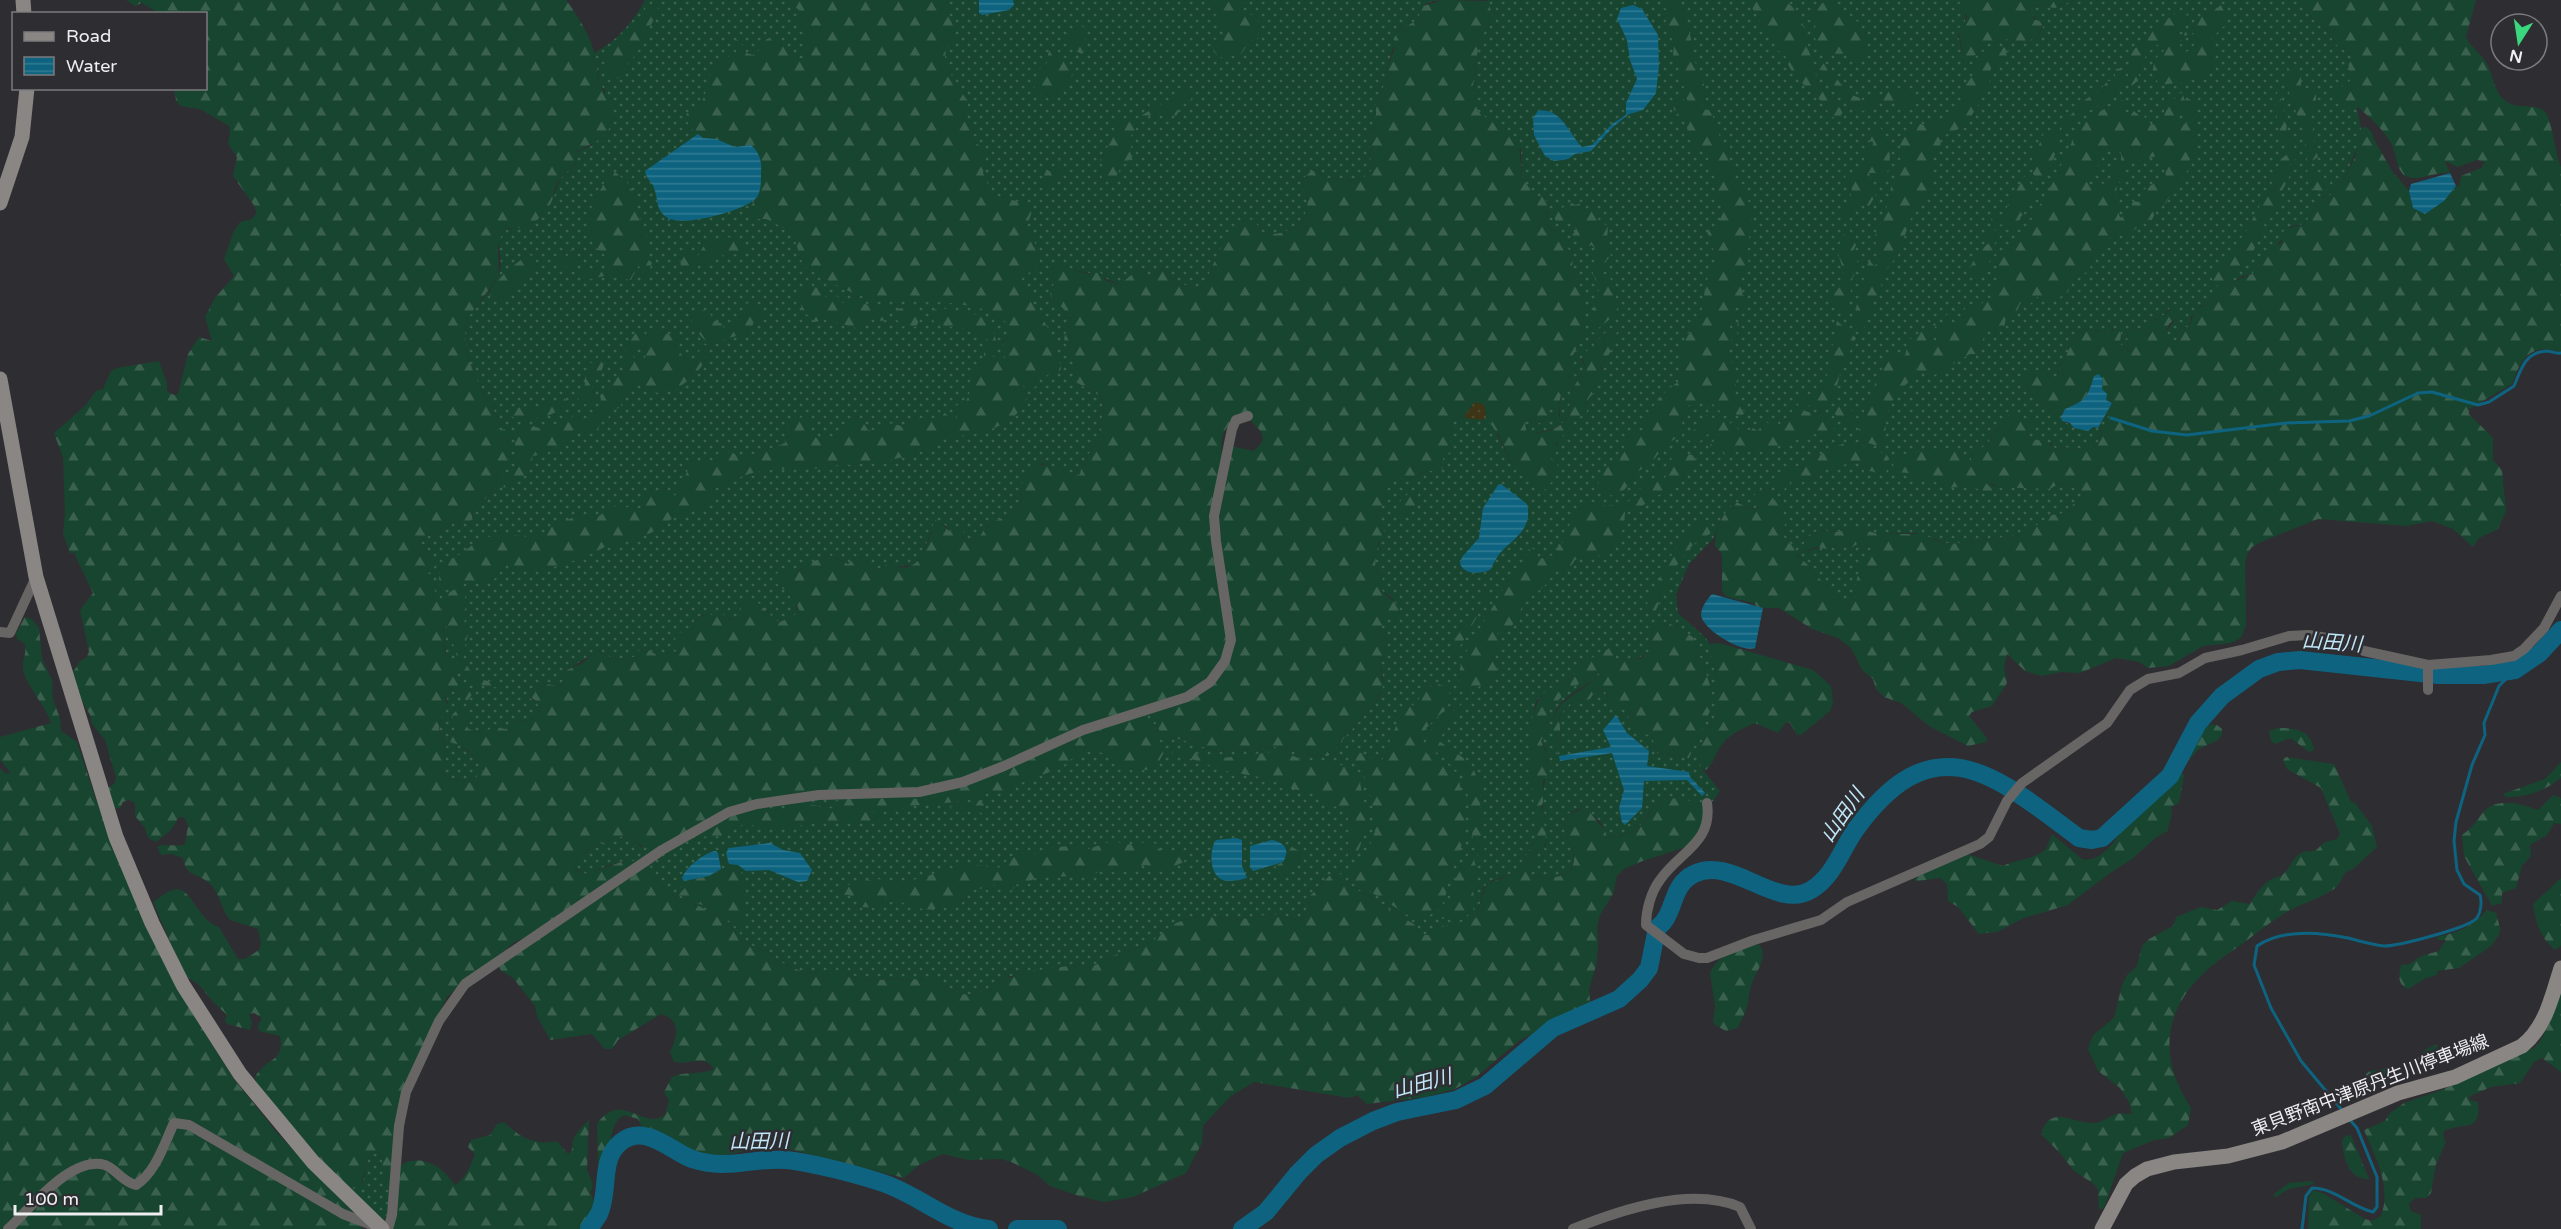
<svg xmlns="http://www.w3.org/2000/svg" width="2561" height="1229" font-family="'Varela Round','Noto Sans JP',sans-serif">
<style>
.grass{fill:url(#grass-dots)}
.forest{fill:url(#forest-firs);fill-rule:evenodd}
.sand{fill:url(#sand-dots)}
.water{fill:url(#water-rules)}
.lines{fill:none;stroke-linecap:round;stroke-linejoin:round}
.stream{stroke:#0e6480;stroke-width:3}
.river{stroke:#0e6480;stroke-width:18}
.minor{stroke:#686665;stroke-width:10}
.secondary{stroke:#898684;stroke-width:15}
.labels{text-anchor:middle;stroke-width:5;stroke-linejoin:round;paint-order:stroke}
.street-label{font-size:18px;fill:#efeff2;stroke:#2e2d31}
.water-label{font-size:20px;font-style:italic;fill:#c0e6f8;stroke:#2e2d31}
</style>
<defs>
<pattern id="grass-dots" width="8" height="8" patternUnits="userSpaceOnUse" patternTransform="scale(1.5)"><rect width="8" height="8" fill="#184530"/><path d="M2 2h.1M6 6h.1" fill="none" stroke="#3a604e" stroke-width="1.8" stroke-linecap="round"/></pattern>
<pattern id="forest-firs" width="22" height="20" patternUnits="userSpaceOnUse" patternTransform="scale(1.5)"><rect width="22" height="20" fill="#184530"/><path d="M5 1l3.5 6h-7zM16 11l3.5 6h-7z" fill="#3a604e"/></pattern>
<pattern id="sand-dots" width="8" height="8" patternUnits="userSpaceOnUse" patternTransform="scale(1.5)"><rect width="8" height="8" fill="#3d3515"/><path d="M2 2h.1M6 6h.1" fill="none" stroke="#50492c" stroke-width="1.8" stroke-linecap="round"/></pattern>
<pattern id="water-rules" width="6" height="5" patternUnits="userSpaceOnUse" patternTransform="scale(1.5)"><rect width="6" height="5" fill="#0e6480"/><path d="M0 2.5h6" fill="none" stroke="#317a92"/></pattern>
</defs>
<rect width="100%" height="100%" fill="#2e2d31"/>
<g class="grass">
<path d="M645,0H1466L1433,1L1424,5L1417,20L1399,31L1395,42L1387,68L1388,75L1376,105V125L1370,134L1371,171C1357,188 1343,177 1324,178L1316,170L1311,171L1301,181L1308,201L1304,219C1290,231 1281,236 1263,233L1255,222C1249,223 1241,222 1236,226C1229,230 1207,275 1206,283L1196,290L1174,280L1163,268L1155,276L1150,277L1140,268L1120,285L1096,274L1072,270L1056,262L1053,299L1071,316L1064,339L1072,356L1082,386L1102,397C1104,411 1101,431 1094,444C1089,456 1082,461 1080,474L1075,477L1041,463L1022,485L1021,503L1018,510C1004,521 989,517 980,537L963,542L962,533L956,530L949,531L944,524L931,531L922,556L913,565L876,569L857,556L848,564L829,555L793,573L781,571L783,589L788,590C790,599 797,604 800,613L780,622L773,619L767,610L742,611V615C730,624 716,615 703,615L694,621L691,635H687L676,653L661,657L646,649L640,650L634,657L613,659L599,650L567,670L562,684L557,686L542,683L530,690L531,699L537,702L539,709L529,721H522L506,729L494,727L482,734L469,729L465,725L466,720L472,716L455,722L456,728L451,735C461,750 472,752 483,765L482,773L469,783L448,777L441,772L446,746C434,726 441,721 448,702L444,692L452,688L460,695L472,689C441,685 446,636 442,614C439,600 431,587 428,574C427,569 430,561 431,556L420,541L428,536L435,535L454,523L472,519L474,506C501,492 509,466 510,438L502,431V439L496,440L495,436L500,421C483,391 458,357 467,319C477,305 490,292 498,277C509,256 480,224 528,228C535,221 545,213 550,204C562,184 551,183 575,165L574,153L589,147L604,135L605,90L600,85L594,53C616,42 634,21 645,0Z"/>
<path d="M1487,0H1960C1965,19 1970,16 1958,34L1962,53L1967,57L1977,55L1984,43L2006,39L2022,43L2037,37L2044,25L2030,14V9L2035,5L2055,8L2074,0H2305C2307,17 2314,20 2326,30C2331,35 2333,42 2338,46C2343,50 2348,52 2354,57L2348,63L2361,128L2358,145L2346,175L2329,197L2316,205L2305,224L2291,226C2286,235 2260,268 2252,274C2249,275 2246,275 2243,276C2230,283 2214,294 2206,305L2200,306L2191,317L2190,326L2184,328L2176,341L2163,336L2176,318L2170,308L2164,315C2158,316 2147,325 2146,332L2134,327L2127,330L2128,343L2132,352L2120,344L2121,339L2113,329L2110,332L2082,329L2076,334L2057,376L2053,379L2027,374L2023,380L2033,397L2047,404L2054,412L2062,414V421L2072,425L2098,428L2112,403L2116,405L2102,430L2097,446H2083L2078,450L2064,447L2056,449L2051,444L2029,439L2027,436L2030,429L2011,413L1986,445L1973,454L1971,459L1992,485L1998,487L2058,484L2077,487L2083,495L2064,513L2021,535L1998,538L1950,544L1916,533L1879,534L1861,529H1844L1839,532L1820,530L1807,536L1803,546L1807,552C1819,545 1827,551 1841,543L1851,547L1858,543L1873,546V550L1856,589L1857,597L1854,602L1846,603L1837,600L1788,543L1784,537C1787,511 1779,506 1763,488L1758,507L1752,509L1736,502L1722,517L1713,539L1689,564L1676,595L1678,613L1705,637L1710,644L1716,679V714L1697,753L1702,769L1720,791C1717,795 1714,801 1711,803C1704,809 1681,797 1669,799C1643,804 1650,839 1607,836L1600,821L1582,808L1569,813L1564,824L1568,835L1567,841C1579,854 1575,875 1555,877C1549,878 1552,875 1546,876C1540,876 1538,879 1532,877L1529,872L1538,852L1546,846L1543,818L1545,815C1535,792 1558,763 1541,741L1548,729L1546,707C1554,704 1556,700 1562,695C1573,687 1588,675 1599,670L1600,674C1587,687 1558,697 1554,716C1552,727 1557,738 1556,750L1562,746L1559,716L1572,701L1590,699L1596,690L1601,688L1605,691L1607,697L1626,711C1631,725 1638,730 1652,736L1657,753L1689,758L1696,740L1710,685L1693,637L1667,622H1659L1650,634L1649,653L1629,662L1613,661L1616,656L1609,648L1602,655L1586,662L1579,671L1565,682L1547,691L1537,700L1534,708L1531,738L1537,838L1515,873L1491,881L1484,887L1476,918L1429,935H1422L1418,932L1417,926L1331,874L1309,897L1305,916L1301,921L1273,914L1235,920L1211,917L1205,919H1185L1151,942L1104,959L1100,963L1085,969L1075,965L1015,975L1006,978L992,990L967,995L950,990L932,979L868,980L846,974H821L804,972L790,967L777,960L771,953L750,945L723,920L699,906L672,895L653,872L627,860L606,866L591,873L586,874L575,868C579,848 611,839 628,835L641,847L754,807L1057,743L1150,711L1164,739H1180L1218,752L1275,747L1308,755L1328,756L1374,705L1380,695L1383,678L1380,662L1387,645L1381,626L1383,622L1399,609L1391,597L1381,590L1382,576L1375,567L1376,551L1380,541L1377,517L1385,497L1387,481L1396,476L1411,480C1421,473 1432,470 1442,462L1443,457L1450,452V432L1453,422L1465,415L1475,402L1494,428L1511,463L1535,485C1540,477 1546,469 1550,460C1558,444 1565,423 1584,414L1588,396L1595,392L1594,382L1603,369L1600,364L1608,356L1611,342L1618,330L1611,329L1605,333L1602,341L1596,339L1593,348L1582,359L1585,369L1570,393L1572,400L1568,408L1570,412C1564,429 1543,433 1527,433L1525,424L1527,419L1536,424L1544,421L1548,410L1553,408L1554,415L1560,417C1560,410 1559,398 1562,392C1570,378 1578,376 1572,357L1582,337L1584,315V297L1572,269L1573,254C1564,247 1565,242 1559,234C1554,228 1549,228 1545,220L1548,213L1544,195L1539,200L1522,179L1521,149L1483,117L1478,111L1475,99L1473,85L1478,49L1481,37L1490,24Z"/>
<path d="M372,1153L378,1154C390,1168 398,1209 382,1222L348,1188L363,1182L367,1161Z"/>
</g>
<g class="forest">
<path d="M126,0H566C578,16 589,33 594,52C597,62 596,74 600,84C606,98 618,110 610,127C604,141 586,146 574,153L577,158C574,169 565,171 559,180C555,186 555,192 553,198C549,210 537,220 528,228H509L502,234L498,245L499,276L467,319C458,356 483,391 500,421L496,440L502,439V431L504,429C510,434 510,439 510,447C509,471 497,494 474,506L472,519L468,522L454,523L435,535L428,536L420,541L435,562V566L428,574L442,608L445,654C450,663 458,666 454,678L474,692L467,701L452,688L444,692L448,707C436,725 437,730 447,749L441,772L448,777L469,783L482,773L483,765C476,757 462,744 452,743L449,740L456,728L452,715L459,708L472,716V721H466L465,725L469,729L481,734L494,727L506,729L514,722L529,721L539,709L537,702L527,694L530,690L542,683L557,686L562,684L567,670L584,662L597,649L613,659L634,657L639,650L646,649L661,657L679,650L674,644L676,636L681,632L691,635L694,621L708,613L712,615L721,612L729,620L742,615L740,606C755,587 767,617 780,622L800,612L797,605L792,603L788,590L780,588L775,580L776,574L781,571C791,573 801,573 807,564L829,555L848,564L857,556L866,557L876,569H881L889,563C920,581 928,542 934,521L937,519L949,531L963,526L966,529L962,533L963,542L980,537C989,517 1004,521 1018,510L1021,503L1023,474C1035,454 1058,471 1075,476L1080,474C1082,461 1089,456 1094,444C1101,431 1104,411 1102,397L1076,382L1072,356L1064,339L1071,316L1053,299L1050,293L1055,280L1050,273L1052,265L1056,262C1069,268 1086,277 1100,272L1105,280L1119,285L1140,268L1150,277L1155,276L1163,268L1174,280L1196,290L1206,283C1207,275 1228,232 1234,226C1239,222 1241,222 1244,216L1255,222L1263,233C1281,236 1290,231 1304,219L1308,201L1301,181L1311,171L1316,170L1324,178C1343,177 1357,188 1371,171L1370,134L1376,125V105L1388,75L1387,68L1394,50V38L1399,31L1417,20L1423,6L1443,0L1488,1L1493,18L1481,38L1478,49L1473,85L1478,111L1519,144L1522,179L1539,199L1543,195C1548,204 1549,210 1545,220C1549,228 1554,229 1559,234C1565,241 1565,247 1573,254L1572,269L1584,297V315L1582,337L1572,357C1575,365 1577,376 1570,384C1567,388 1563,390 1561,395C1558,404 1561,414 1557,423L1553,421V408L1548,410L1549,417L1536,425L1527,419L1525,424L1527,433C1543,434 1564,429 1570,413L1568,408L1572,400L1569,396L1570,393L1585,369L1582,353L1593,348L1597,337L1602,340L1608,329L1617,326L1618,330C1613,338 1613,349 1608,356C1606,359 1602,361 1600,364L1604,374L1596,378L1595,392L1586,401L1587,412C1572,422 1573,421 1569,437L1563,435L1560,443H1556L1557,451L1551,459L1558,463L1553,479L1547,489L1542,490L1514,469L1499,436L1486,417L1484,405L1475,402L1463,418L1453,422L1450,432V452L1443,457V468L1438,472C1425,469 1421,474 1411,480L1396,477L1387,481L1385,497L1377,517L1384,531V536L1378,543L1375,567C1381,574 1386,580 1381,590L1397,605L1400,614L1393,620L1388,618L1381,626L1387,645L1380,662L1383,687L1374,705L1328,756L1308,755L1275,747L1218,752L1180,739L1164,740L1150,711C1161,708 1174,705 1185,701C1263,670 1222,595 1218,536C1215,506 1224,476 1231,446L1253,451C1271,438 1260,430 1249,419L1250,415L1242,414C1212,433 1225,447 1221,476C1217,498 1211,516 1213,539C1216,569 1234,617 1228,646C1225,659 1215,671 1205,679C1177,704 1135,709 1101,721C1049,740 1000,771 946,784C905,794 861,790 820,793C791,795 758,799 731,809C706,819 683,835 660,849C645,850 639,845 628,835C611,839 578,848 575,869L586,874L627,860L641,862L534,933L513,943L494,960L461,983L447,997L421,1049L401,1100L391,1189L384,1183L382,1160L378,1154L372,1153L367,1161L361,1186L354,1189L348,1188L292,1129L256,1084L255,1077C267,1057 285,1062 280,1036L259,1031L258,1026L262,1018L254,1013L249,1014L252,1023L250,1030L227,1024L225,1019L227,1015L214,1003L200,986L184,974L153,902C159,898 171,888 178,889C192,891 200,922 219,927L238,959H245L259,950L261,944L258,929L230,920C222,910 220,896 212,886C200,872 186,879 183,858L171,854L161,855L157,847C166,842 175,848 185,844L188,826L185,818L179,817L171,830L156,842L148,838L145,828L135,816V803L129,800L123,802L120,808L114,809L108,788L114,784L116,778L105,740L92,724L90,715L79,696L72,674L80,661L86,658L89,652L80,610L93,593L74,553H70L63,533L65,513L63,458L54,433L86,405L96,391L103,389L111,371L117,368L159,361L167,383V391L174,395L178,394L188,354L199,337L212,341L205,317L215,298L234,276L224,259L233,233L240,222L252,219L256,213L255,207L233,176L237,157L228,144L230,133L229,126L200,109L180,106L176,100L174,89L206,88V14L158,13L142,3L135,6Z"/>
<path d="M793,0H940L947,6L957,39L946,49L945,58L951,68L952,81L968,101L966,119L975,130L972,139C976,145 983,146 987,152L983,173L988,184L983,189L995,200L1005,198L1023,203L1032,212L1027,225L1041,256L1037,267L1022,278V283L1029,290L1033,303L1054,338L1061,368L1060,371L1039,378L1035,387L1033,389L1005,358L1002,349L1011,330C996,294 903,304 871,298C848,294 828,280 808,269L803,265L794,237L788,230L766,219H758L750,212V208L758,194L761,166L743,147C736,147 732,143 725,141C718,139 711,141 705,139C696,136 690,127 685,118C688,108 697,110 702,101C707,93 708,81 711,72L709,68L731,55L735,59L737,56L734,41L737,40L741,41C743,52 746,55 757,55C760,42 771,30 783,43C787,48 788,55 793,59C794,60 800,62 802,63L805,60C804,52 806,40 804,34C803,24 791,26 800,11L794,6Z"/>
<path d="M1210,0H1240L1242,11L1246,14L1256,15L1259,24L1258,39L1251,40L1241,54L1218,58L1210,42L1225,35L1215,20L1216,13L1211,10Z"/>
<path d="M1660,0L1678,1L1684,10L1691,39V51L1705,88L1702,94L1706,100L1702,105L1703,109L1713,111C1711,120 1720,131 1721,143L1729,144L1732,152L1729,159L1734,167L1732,182L1738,186L1743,184L1747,199L1753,209L1751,217L1753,223C1747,240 1747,252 1749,269L1740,278L1745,284L1742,294L1748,299L1743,309L1735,300L1730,307L1735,312L1729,321L1731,331L1733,332L1739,322L1737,336L1728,342L1727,347L1730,354V361L1734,364L1738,377L1733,394L1745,413L1742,415L1722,413L1713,404L1708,409L1704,399L1696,408L1689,405L1682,418L1683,434L1667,444L1654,459L1645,461L1642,469L1633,474C1629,491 1613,502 1597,491C1599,477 1603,464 1617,461C1626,450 1624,432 1642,431C1649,410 1659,394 1678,382L1681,347L1703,307L1705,287L1710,271L1715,267V255L1707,231L1711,227H1716L1726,207L1716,197L1714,171C1709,166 1707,159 1710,153L1701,147L1694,150C1689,140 1689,129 1683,119H1676L1674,117L1688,104L1687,99H1684L1675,111L1673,107L1685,92L1677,61L1673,55L1674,44L1665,23L1669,14Z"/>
<path d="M1746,0C1757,0 1774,0 1784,1C1808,12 1807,52 1815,73C1821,88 1831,100 1843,111L1839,119L1830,116C1819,89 1792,85 1785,55L1777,50L1775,39L1760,27V19Z"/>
<path d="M1825,0H1836L1838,10C1857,14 1878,41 1862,59H1856L1850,53C1826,55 1818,54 1813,30L1817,24L1811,16Z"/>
<path d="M1960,0H2074L2055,8L2036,5L2030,9L2034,19L2044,23L2037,37L2022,43L2006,39L1991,44L1984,43L1977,55L1967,57L1964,60L1958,29L1966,21L1967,16L1959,10Z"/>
<path d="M2305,0H2476L2466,37C2471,47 2477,50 2483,58C2495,72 2491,95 2511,104C2520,108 2541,104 2546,113C2552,122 2555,152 2561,167V352C2555,352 2552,349 2547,349C2524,348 2518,368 2512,384L2469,409V414L2493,438V460L2502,470L2506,511L2498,529L2479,538L2473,547L2453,529L2432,521L2407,526L2318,519L2261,542L2252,547L2247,554L2245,565L2246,625L2241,638L2231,643L2203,646L2169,666L2148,668L2139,662L2116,658L2080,673L2061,672L2041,676L2025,671L2007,654L2004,667L2007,683L1992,706L1972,712L1969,716L1987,738L1986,742L1968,746L1929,726L1901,703L1884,697L1876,689L1873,679L1862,670L1851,648L1838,638L1812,629L1779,608H1759L1753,603L1727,597L1722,591V554L1715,546C1714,531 1723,511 1736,502L1751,509L1758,508V504L1752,497L1763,488C1781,507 1787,508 1784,537L1788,543L1793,544L1798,556L1810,567L1837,600L1846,603L1854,602C1858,596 1855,591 1856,584C1858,569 1865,561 1873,550V546L1859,543L1851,548L1841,543L1827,549L1817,547L1804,552L1803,546L1807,536L1819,530L1839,532L1844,529H1861L1879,534H1923L1935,540L1950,544L2021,535L2052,515L2064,513L2083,495L2077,487L2058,484L2050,489L1998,487C1986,482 1977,470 1971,459L1973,454L1986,445L1996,433L2010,413H2017L2018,418L2032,419L2034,425L2027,436L2029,439L2045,441L2056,449L2064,447L2078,450L2083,446H2097L2102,430L2115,405L2106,400L2102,389L2103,380L2099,374L2094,376C2087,399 2086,400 2065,409L2062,414L2054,412L2047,404L2033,397L2023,380L2027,374L2037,370L2052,379L2057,376L2076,334L2082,329L2110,332L2118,328L2121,333L2120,344L2131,352L2128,343L2127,330L2134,327L2146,332V324L2150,321H2155L2159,316L2164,315L2176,305L2180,315L2169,324L2164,336L2177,341L2180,330L2190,326L2195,309L2206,305L2223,286L2252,274L2274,247L2282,243L2281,235L2285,229L2305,224L2316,205L2329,197L2346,175L2355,157L2361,128L2366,127L2371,131L2375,141L2392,171L2409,191L2413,208L2444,201L2456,186L2459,187L2461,176L2481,168L2485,162L2477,160L2458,167L2445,161L2450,173C2436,171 2421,181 2408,177C2396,173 2397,155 2392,145C2384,130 2370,118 2358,107H2350L2335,99L2334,93L2351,80L2348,63L2353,57C2348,52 2343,50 2338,46C2333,42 2331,34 2326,30C2314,20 2307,17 2305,0Z"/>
<path d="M656,2L659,13C649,24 646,38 638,51C632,61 623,66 618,78L613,81L608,78L605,55L626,38L628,29L640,20L646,7Z"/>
<path d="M2222,4L2225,5L2228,12L2223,18L2224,26L2212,38C2223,83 2193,80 2160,85L2152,74L2155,59L2164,51L2161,43C2145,50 2140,66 2138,81L2130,87L2128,85V71L2135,64L2128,59L2126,54L2142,44L2149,32L2156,26L2177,13L2182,12L2191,18L2178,33L2177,38L2185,42L2186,45L2179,44L2176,56L2179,57L2187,51L2192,52L2196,36L2193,33L2184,36L2185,32L2196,28L2202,16L2210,14Z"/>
<path d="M1084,26V51L1082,54L1072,49L1068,35L1074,28L1079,29Z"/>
<path d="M2003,47L2009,49L2006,53L2008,59L2000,66L1991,68L1990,81L1979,97L1978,105L1965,126L1941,137L1940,150L1933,155L1932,187L1912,215L1898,255L1883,273L1880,296L1871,303L1874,307L1862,331L1854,323V316L1868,263L1870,261L1874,266L1880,261C1881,252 1875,246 1875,238C1876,228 1884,220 1886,211C1889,194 1892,179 1901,164C1901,143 1896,138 1914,122L1924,125L1925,122L1931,119L1941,122L1961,102L1965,86L1973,75L1975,60L1980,54L1984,51Z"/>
<path d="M1055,49L1067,60L1072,75L1067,83L1056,91L1057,99L1055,103L1036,91L1033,84L1042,65H1046L1049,50Z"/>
<path d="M2292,61L2301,73V87L2306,90L2311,87L2316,91V103L2307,118L2313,125L2314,143L2318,157L2312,161L2307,160C2306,151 2304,134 2302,127C2297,112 2277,74 2292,61Z"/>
<path d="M1824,63L1849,94L1860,98L1862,101L1872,94L1884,95L1891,89L1905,87L1911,90V97L1917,103L1915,106H1899L1892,101L1879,103L1863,111C1842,102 1830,87 1821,67Z"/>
<path d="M2119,68L2124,77L2121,89H2116L2109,99L2070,122L2056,144L2058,148L2047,173L2041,178H2036L2033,174L2032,160L2045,131L2060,132C2066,120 2075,109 2085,100C2092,95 2103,89 2107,81H2115V70Z"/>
<path d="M1178,89L1187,90L1191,93L1192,99L1186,104L1181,100L1176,105L1178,113L1176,116L1159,112L1142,119L1141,116L1150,110L1149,100L1158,105L1174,101Z"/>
<path d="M2278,89L2287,123L2286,133L2294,145L2297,160L2291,159L2288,162L2293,169L2280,195L2278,210L2264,225V231L2258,235C2258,255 2234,273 2220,286L2211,285L2214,272L2245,233L2273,181L2281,159L2286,155L2288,150C2278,134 2273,107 2278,89Z"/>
<path d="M2182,92L2185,101L2197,96L2199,102L2194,111L2198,116L2194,119L2181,112L2175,120L2180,127L2187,122L2194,125L2198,141L2195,152L2187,164L2188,170L2173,189L2166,203L2155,212L2153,218C2137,223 2132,240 2114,234C2103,243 2098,256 2089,269C2085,275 2076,278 2071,284C2068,288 2070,290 2066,293C2062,297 2055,299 2050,303L2037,297L2027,307L2021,302L2016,313L2006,317L2004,330L1997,333L1992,328L1983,335L1985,343L1977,354H1970L1931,377L1915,369V378C1901,385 1888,405 1886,420C1885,429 1887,437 1883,445L1878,446L1859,440C1855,424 1881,370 1889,355L1897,352L1900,356H1905L1909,340L1935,323L1936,326L1932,330L1930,339L1933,345L1936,343L1937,333L1944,325L1943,318L1954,309L1956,312L1950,320L1955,324L1962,319L1966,305L1982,304L1986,296L1992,301L1995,299L1990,287L1997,280L1998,261L2026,229L2052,184L2082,121L2122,100L2130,103V107L2124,105L2120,107L2130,115L2134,111L2141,117L2144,116L2148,123L2160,126L2164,119V98L2167,97L2173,100ZM2107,147L2121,153V163L2116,164L2112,171L2117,176L2097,187L2089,184L2092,173L2102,160L2101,151ZM2161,155L2159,162L2160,168L2164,165L2166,176L2142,191L2140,202L2131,201L2133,208L2128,213L2126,211L2121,218L2119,215L2120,205L2116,197L2117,183L2123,182V164Z"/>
<path d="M1118,116L1134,122L1137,127L1130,137L1132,157C1129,161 1124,163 1121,167C1114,179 1120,179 1104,181L1101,175L1105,170L1100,161C1102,152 1108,148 1112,140C1116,132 1112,123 1118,116Z"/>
<path d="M1877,125C1893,137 1894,169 1881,183L1877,173H1869L1876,195L1869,206V212L1862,204L1858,205L1853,214L1846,217L1842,213L1851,195L1852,189L1843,180L1846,176C1858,175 1867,163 1864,152L1873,145V142L1867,140L1870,130Z"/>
<path d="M1060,159L1063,167L1052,186L1040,184L1046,171H1053L1056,160Z"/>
<path d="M2308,168C2317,170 2321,178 2331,180L2329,187L2324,192L2313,190L2306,178Z"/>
<path d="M615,172L627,182L637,198L636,210L649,241V248L646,257L652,263L647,276H645L638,265L631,280L604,276L591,279L586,277L581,270L587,267C595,271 600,273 608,266C608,255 602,252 594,247C586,229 590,211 595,195L601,189L608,175Z"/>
<path d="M2026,174L2030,181L2031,191H2040L2012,229L2007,224L1994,225L1991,219L1995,213L2005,217L2011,214L2007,213L2006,209Z"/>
<path d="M1585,200L1587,205L1584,209L1588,213L1595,209L1599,211L1598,221L1608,226L1607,239L1611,256L1603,264L1601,274L1609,275L1616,293L1615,301L1618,306C1614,320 1603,322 1594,333L1591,331C1591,320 1593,313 1595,302H1599L1597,294L1599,290L1591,268L1597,256V249L1591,245L1585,248L1571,237L1576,230C1575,220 1562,222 1555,222V212L1571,203L1576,205Z"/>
<path d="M1986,226L1999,232L1994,246L2003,236L2007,237L1979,276L1976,278L1969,273C1970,263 1981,249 1989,243L1983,238Z"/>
<path d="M1850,231L1856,245L1853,251L1860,257L1855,265L1854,276L1849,281L1851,292L1848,297L1845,319L1831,302V296L1841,286L1844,273L1837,250L1844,233Z"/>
<path d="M727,237C734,238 744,240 745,248L739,254L717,256L704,264L687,270L681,269L680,256L688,249L691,260L696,259L706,242H719Z"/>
<path d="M570,250H574L580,259L579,262L571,265V269L568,271L565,265L559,263L557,256L561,255L567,257Z"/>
<path d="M530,255L535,258L538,267L511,295V303L500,298L491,304C484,287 516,261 530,255Z"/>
<path d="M808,284L822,290L827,299L837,296L842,303C854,298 861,304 872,306C878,308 882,306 887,308L890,319L881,321L874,316L864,327L859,329L827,319L815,322L802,310L798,290Z"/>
<path d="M747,303L760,309L763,314L760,320L754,322L749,333C735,336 724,339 712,344C702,341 690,324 691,313L704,310L711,315L712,320L723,324L724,330C733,325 735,316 744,311Z"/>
<path d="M909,307L922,314L916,327L905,325L902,327L893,314L897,309Z"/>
<path d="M942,308C960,313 984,311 996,327L994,333L997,344L991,355L1005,365L1025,388L1028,395C1018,428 976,435 947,437C912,462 867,464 827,466C821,466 819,469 813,469C783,469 749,467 724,487L721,485L715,488V499L710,505L673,518L651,533L627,540L621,546H607L582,558L551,568L515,570L513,562H509L491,583C473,580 456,583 441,593L439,578L442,564L464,552L479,539L501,534L531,537L545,534L551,525L556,527C570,517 578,514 595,519L611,507L617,506L642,509L644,496L648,492L663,491L672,496L678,494V481L686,475L690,463L701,461L708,464L714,463L715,457L721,451C731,451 736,455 744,456C747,457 783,444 785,443L789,424L804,416L811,417L808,426L816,438L826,439L834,436L854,420L860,418L868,430H878C884,420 894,424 904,427L919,418H935L945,413L951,419H957L955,406L965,402L969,396L971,373L983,360L985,348L990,345L988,340C981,336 974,331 967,329C954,325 937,330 929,315L934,310Z"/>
<path d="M1837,321L1856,338L1840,374L1834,398L1821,407L1803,405L1800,397L1816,398L1817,388L1826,381Z"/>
<path d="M643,328L645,334L633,350L634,361L644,360L646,355L643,344L658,330L677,338V349L691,366L695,362V357L700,350L697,347L699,345H705L709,349C706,372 670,402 646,390C640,387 640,384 634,382L622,396L621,407L612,411L608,418L601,420L597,432C590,434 582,433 576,429L572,430L573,435L569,438L565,437C557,451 548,453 533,456L525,475L519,479L515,477L508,488L503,487L515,465V438L521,426L530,425L544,430L549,427L551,423L560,427L563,418L567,422L570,423L573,415L587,419C593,409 604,411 600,395L609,390L611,379L617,376H623L626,372C623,363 627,358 626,348L637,331Z"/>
<path d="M599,354H603C607,363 600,377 592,381L593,402C587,405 584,405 579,402L577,392L585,385V374L588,372L590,363L597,361Z"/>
<path d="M564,398L567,401C562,417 524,422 512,417L516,408L532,406L540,407L549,399L557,403Z"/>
<path d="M1791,401L1805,411L1823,416L1835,430L1832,441L1826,444L1823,439L1815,434L1767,450L1742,453L1735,450L1727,455L1711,449L1710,445L1718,436L1717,432L1711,431L1696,445L1687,439L1706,415L1729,424L1735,421L1738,430L1743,433L1753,428L1758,431L1764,421L1770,424L1774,419L1777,420L1779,426C1782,423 1793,411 1794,408L1790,404Z"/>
<path d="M1839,405L1850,408L1853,412H1858L1853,425L1843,426L1837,416L1831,410L1832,407Z"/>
<path d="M1852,442L1886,454L1889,458L1886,474L1870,471L1865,475L1862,463C1854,460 1851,463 1843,465C1829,468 1817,467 1809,481L1791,484L1792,479L1788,478L1783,494L1779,492L1778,484L1772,479L1844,443Z"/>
<path d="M1943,448C1966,450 1977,475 1993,490L1989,493L1969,486L1947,488L1931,480H1916L1909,473L1895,472L1893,468L1894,457L1898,455Z"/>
<path d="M1676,451L1696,456C1693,471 1678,476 1673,490C1655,492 1644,510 1625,512C1624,528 1621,543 1609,554L1597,556L1588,561L1582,557L1575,560L1568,571L1553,567C1555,583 1534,593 1523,603C1523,612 1514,625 1507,630L1502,629L1496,635L1499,645L1493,656L1499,674C1494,681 1473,688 1464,695C1458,686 1460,672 1461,661L1509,579L1522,567L1527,551L1531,548L1535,550L1536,560L1557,554L1558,545L1567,540C1565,523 1577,518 1581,503L1586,500L1606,506L1624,504L1638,495L1644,479L1650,477L1656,480L1655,472L1658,469H1662L1664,478L1668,475L1672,456Z"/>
<path d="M1412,492L1418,494C1419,503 1413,514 1405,518L1397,517C1394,506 1403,496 1412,492Z"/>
<path d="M1704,520L1712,521L1710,534C1678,548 1669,584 1655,612H1649L1647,601C1649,596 1654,595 1656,590C1661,568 1684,531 1704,520Z"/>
<path d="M470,585L464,600L467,613L464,623L468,634L462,658L475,678L505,685L503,688C476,686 456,680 456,648L448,639L442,597L455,589Z"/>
<path d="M1483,588L1488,597L1455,655L1452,653L1451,642L1468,624L1467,619L1474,613V606H1480L1483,602Z"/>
<path d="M25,617L32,619L39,628L42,659L52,680L53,700L60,718L61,731L77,742L96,800L100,804L178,990L233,1078L278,1134L359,1218L362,1229H0V768L6,774L10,772L0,760V737L51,723C47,707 24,684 23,668C22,660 27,653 25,644L17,639L16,633Z"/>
<path d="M1659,622H1667L1693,637L1710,685L1712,698L1710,711L1689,758L1657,753L1652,736C1638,733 1630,723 1626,711L1611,704L1605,691L1601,688L1596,690L1590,699L1572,701L1559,716L1562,752L1561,754H1557C1543,698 1568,705 1600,674L1599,670L1564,694L1556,703L1546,707L1548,729L1541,741L1547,755V776L1543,781V803L1541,806L1545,815L1543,819L1546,833L1544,851L1538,853L1529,872L1532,877C1538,879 1540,876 1546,876C1551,875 1550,878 1555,877C1575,875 1580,855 1567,841L1568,835L1564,824L1569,813L1576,812L1582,808L1589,809C1592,819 1603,824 1607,836C1651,839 1643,805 1668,799C1680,796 1693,802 1705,805L1706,819L1689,846L1640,862L1624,869L1617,876L1613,894L1600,915L1597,927L1598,947L1596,966L1589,989L1590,1001L1584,1010L1520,1040L1476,1077L1455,1089L1425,1097L1367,1104L1357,1095L1350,1098L1254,1082L1231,1096L1208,1120L1203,1126L1202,1143L1186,1173L1133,1197L1104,1202L1079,1196L1050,1186L1036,1174L1011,1162L1001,1159L968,1160L943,1154L919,1165L904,1178L773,1145L725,1155L720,1157L719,1166L712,1167L667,1150L643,1130L638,1119L624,1115C609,1123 610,1147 611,1161L609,1164H598L597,1124C615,1098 630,1115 651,1119C656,1120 661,1117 665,1115L669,1101L664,1092L672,1077C685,1071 701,1075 714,1069C704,1053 688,1066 674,1062L670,1052C677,1037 682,1020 661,1014L618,1040L612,1049H605L592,1034L550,1040L537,1016L535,1006L513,978L501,971L498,964L648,864L672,895L699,906L723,920L750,945L771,953L777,960L790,967L804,972L821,974H846L868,980L932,979L950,990L967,995L992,990L1006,978L1013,977L1016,973L1076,965L1085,969L1100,963L1104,959L1151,942L1176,923L1190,918L1204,919L1211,917L1235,920L1273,914L1301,921L1305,916L1309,897L1331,874L1417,926L1418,932L1422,935H1429L1441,927L1476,918L1486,884L1515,873L1537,838C1536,800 1516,719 1546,691C1552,686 1561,685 1567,681C1575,675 1578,668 1585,662C1593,656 1601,655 1609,648L1617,652L1614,661C1628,660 1636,662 1649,653L1650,634Z"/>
<path d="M1719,643L1813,670L1831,686L1833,703L1830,711L1801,735H1797L1790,723L1786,722L1778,733L1755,723C1740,730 1728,734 1719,749C1714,757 1713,764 1706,770L1702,769L1697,753L1716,714V679L1710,644Z"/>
<path d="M1439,684L1450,689L1448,707L1424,730C1416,765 1442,752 1456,773C1460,779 1460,788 1462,795C1470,840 1462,840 1449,880C1447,888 1446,900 1441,906C1437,913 1425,916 1419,922L1337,871C1359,870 1369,851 1375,831C1377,821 1368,781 1362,772C1356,763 1349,760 1345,750L1349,747L1381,763L1400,716L1405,709L1415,704L1428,687Z"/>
<path d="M1484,686C1482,697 1445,725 1439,741L1471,763L1476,776L1485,785L1480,796L1481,837L1486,854L1485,859L1481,861C1465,832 1474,800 1461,770C1455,755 1409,751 1433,728Z"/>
<path d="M1145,713L1163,747L1164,752L1155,769L1135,771L1127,769L1110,754L1090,751L1074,757L1060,768L1013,786L1007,790L985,794L966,801L911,806L889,812L873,809L844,811L826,805L845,798L926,799V793L1057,743L1069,745L1075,735Z"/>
<path d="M2204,724L2217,725L2222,729V735L2218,740L2199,749L2186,763H2181L2199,728Z"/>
<path d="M2278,728C2296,728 2311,730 2314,750L2309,752L2292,739H2287L2276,744L2271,741L2269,731Z"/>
<path d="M1177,749L1190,750L1204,757L1223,758L1280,751L1301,759L1328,762L1349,767L1359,779L1369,822L1356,857L1348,862C1346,842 1356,825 1342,807L1329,806L1317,794L1293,789L1265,778L1226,771L1186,757L1173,756L1172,752Z"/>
<path d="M2286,757L2334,764L2351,802L2355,803L2372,826L2377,847L2352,870L2347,871C2342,876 2340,885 2334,889C2319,899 2300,904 2285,913C2265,925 2248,941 2229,953C2170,993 2150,1045 2191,1108L2188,1125L2169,1138L2154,1140L2123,1153L2105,1205L2103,1209H2099L2098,1190L2094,1184L2074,1171L2060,1153L2041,1134C2050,1103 2073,1124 2094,1123C2103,1122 2109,1116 2117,1114C2121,1113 2127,1114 2132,1114L2129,1102L2120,1088L2098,1071L2088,1049L2093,1035L2114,1018L2122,985L2127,975L2137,966L2142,946L2149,939L2173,926L2176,917L2201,907L2217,910L2232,901L2250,904C2254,896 2264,882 2272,879C2274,878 2280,876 2282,875C2295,865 2291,850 2315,851L2325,842L2337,839L2340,834L2321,788L2287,769L2283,760Z"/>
<path d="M2561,762V778C2544,791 2528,797 2506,797L2503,794L2545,779Z"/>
<path d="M2177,773H2183L2184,776L2179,803L2171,807L2172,814L2167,831L2154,839L2132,859L2110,873L2068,905L2024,918L1997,932L1979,934L1958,907L1948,901L1947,884L1940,878L1918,881L1914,880L1920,872L1967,854L2003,866C2017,859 2034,860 2046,849L2052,834L2082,859C2109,865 2127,818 2141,801C2146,793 2157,791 2164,786C2169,782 2173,777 2177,773Z"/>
<path d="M2553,795L2561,798V824L2554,823L2547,835L2530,845L2531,856L2522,866L2516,888L2502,893V903L2492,906L2464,856L2462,835C2472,828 2474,824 2481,815C2494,796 2519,803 2538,810Z"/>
<path d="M981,800L986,809L984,814L968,808L955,809L949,807Z"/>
<path d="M798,804L815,805L835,812H873L895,817C875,823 844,824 824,820C813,826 777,828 763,828C757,828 751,824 745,823L725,836L689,837L714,823L754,807L780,810Z"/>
<path d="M1115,840L1123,845L1149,842L1157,844L1162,853L1180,850L1185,856L1184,862L1162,871H1155L1146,865L1117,873L1103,870L1090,876L1038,877L1026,883L1021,880L1011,891L1000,884H995L989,891L984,888L970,891L961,904L951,910L943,904C931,915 918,907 904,903C900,901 893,902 888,902L886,897L878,908L862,907L849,895L836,894V890L855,882L876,879L906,882L968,864C978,866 986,865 997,869C1009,860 1023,848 1038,855L1048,848L1068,846L1088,849Z"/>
<path d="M1290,846L1301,852L1303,860L1288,873L1281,875L1275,866L1283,862L1287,850L1285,847Z"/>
<path d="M1470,851L1478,871V879L1473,892L1475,899L1473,911L1465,917L1441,919V915L1449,904L1452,885Z"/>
<path d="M734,864L741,867L742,881L746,884L743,934C724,913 703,905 678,895L686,887L679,886L677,879L682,878L687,881L709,876Z"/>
<path d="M2561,878V946L2555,950C2540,938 2536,923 2533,904Z"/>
<path d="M2487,910L2496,913L2500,928L2499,935L2491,946L2459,968L2437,971V975L2426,978L2408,989C2397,984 2399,976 2401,965L2410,964L2421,956L2439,951L2446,940H2438L2437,937C2458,933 2473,926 2487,910Z"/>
<path d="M1754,942C1773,950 1756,972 1752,983C1749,990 1749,999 1747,1006C1745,1014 1741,1021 1738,1028L1726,1031L1715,1025L1713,1021L1715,1007L1710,973C1717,956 1738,948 1754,942Z"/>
<path d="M2561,985V1072L2542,1058L2534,1062L2520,1083L2491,1087L2470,1096L2469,1100L2478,1102C2481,1134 2465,1121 2444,1131L2443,1136L2446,1142L2436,1164L2431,1193L2426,1198H2415L2409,1204L2411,1211L2421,1215V1229H2308L2309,1197L2313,1190L2324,1194L2365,1219L2372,1221L2381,1216C2392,1187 2375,1156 2364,1130L2385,1121L2390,1113L2404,1103L2439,1091L2534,1048C2549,1034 2554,1005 2561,985Z"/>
<path d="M2437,1045C2440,1061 2430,1068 2415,1067C2416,1056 2426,1047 2437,1045Z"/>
<path d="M2399,1067L2401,1070C2394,1081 2379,1088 2366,1085L2365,1082L2366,1074L2370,1071Z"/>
<path d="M589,1120L587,1170L593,1184L590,1193C599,1207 592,1218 581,1229H391L397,1174L402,1164C423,1154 443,1167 455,1185C465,1179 471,1165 475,1154L468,1147L471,1140L490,1135L497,1124L504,1122C519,1137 534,1146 557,1141L568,1154L572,1150C571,1136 580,1129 589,1120Z"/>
<path d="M2351,1135L2369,1179C2349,1180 2343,1158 2342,1141L2345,1136Z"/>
<path d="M2312,1181L2314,1184L2289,1189L2274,1198V1194L2289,1183Z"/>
</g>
<path class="sand" d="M1475,402L1484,405L1486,417L1482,420L1465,418V415Z"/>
<g class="water">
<path d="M979,0H1013L1014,5L1009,10L982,15L979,13Z"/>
<path d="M1633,5L1642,9L1658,35L1659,66L1656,93L1643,110L1629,114L1613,127L1591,151L1575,154L1568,159L1554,161L1545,156L1538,143L1534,135L1533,118L1538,111C1561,107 1569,134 1582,147L1592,145L1612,124L1626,115V103L1637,79L1630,60L1627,40L1617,19L1621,8Z"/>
<path d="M698,134L703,138L716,139L735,147L751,145C760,153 762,162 761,174C761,181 761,191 757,197C748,210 686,226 671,219L668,221V218C655,210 659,201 654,188C652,181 646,179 645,171Z"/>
<path d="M2450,173L2456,186L2444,201L2425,214L2413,208L2409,191L2411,184Z"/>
<path d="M2099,374L2103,380L2102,389L2107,394L2106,400L2112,403L2098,428L2093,427L2088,431L2074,428L2070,423L2062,421L2061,417L2065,409C2086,400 2087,399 2094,376Z"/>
<path d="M1501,484L1527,504C1533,529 1514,538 1500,553C1496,558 1493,565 1490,570C1479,574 1465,575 1460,564L1462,557L1479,538L1483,508L1498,485Z"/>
<path d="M1712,594L1763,608L1755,648C1741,653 1702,629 1701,615C1701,608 1707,599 1712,594Z"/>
<path d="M1616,715L1627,733L1649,751L1647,766L1689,772L1690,777L1705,793L1702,796L1687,780L1644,781L1642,808L1625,825L1622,822L1619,808L1624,790L1612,753L1560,761L1559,756L1611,747L1603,730Z"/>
<path d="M1236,838L1242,840V866L1247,878C1240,880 1230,882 1223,880C1209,875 1209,850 1216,840Z"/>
<path d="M1272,840C1286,843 1290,851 1283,862L1253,871L1250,867V846Z"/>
<path d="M770,843L783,850L800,853L812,870L807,881L798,882L769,870L746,871L738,865L729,864L726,853L729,848Z"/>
<path d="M716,851L718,853L721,869L709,876L684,881L682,878C685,868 705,852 716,851Z"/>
</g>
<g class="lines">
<g class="stream">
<path d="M2111,418L2152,431L2187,435L2286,423L2349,421L2369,416L2418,393L2432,392L2478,405L2489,402L2514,386C2521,370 2524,353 2546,351C2552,351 2555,354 2561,353"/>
<path d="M2342,1110L2301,1061L2271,1008L2254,965L2257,946C2282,929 2319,932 2348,938C2359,941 2372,945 2384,946C2398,946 2469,928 2477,918C2481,912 2482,902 2480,895L2464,884L2457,870L2454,841L2456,822L2472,765L2485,735L2484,723L2499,686L2515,670"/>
<path d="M2302,1229L2306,1196L2312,1188C2335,1188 2351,1207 2373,1212L2377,1207V1177L2357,1128L2350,1120"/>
</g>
<g class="river">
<path d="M589,1229C592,1224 596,1219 599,1214C610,1191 599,1159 621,1142C645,1123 671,1151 692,1159C728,1171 752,1157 787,1160C813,1163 855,1174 880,1182C917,1193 950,1226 989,1229"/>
<path d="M1017,1229H1058"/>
<path d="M1242,1229L1266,1212L1298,1173L1316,1155L1340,1138L1373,1121L1397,1112L1456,1100L1485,1086L1553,1028L1619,999L1640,980L1649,968L1657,928C1676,915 1670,885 1694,874C1732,855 1776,911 1811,890C1834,876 1841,850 1856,829C1935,720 1995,775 2079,838L2092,840L2102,838L2170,776L2198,723L2222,696L2259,669L2278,662L2300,660L2439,675H2483L2515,670L2540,653L2561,630"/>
</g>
<g class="minor">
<path d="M0,632L10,633L36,577"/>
<path d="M2428,690V665"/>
<path d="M1707,803C1713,843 1679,852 1660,880C1651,892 1646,910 1646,925L1684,954L1699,958H1707L1754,940L1821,920L1847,902L1980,844L1989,837L2007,801L2022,783L2107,723L2130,690L2148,679L2179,673L2205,658L2242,650L2289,636L2308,635L2341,640L2364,651L2428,665L2491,660L2514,656L2524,649L2544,628L2561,596"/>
<path d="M8,1229C30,1209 71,1155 105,1165C116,1169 123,1182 136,1185C156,1172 164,1144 174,1123L189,1125L343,1214L377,1227"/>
<path d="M388,1229L392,1215L399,1126L406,1092L439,1021L465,984L662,850L729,812L757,804L819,795L919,792L963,782L1004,766L1083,730L1187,697L1210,682L1225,661L1231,640L1216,541L1214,516L1232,429L1236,420L1248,416"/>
<path d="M1573,1229C1620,1210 1690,1186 1740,1207L1751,1229"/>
</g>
<g class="secondary">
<path d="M23,0L24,14"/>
<path d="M0,203L22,137L27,88"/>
<path d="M0,379L36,577L116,837L152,923L183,985L240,1074L313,1162L382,1229"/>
<path d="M2102,1229L2126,1184L2135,1176L2147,1169L2174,1162L2228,1156L2282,1142L2398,1093L2455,1077L2522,1046C2546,1027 2552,996 2561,968"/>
</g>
</g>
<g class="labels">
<g class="street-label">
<text transform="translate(2370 1085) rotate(-21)" y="6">東貝野南中津原丹生川停車場線</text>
</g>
<g class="water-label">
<text transform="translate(2332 642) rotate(4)" y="7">山田川</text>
<text transform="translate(1842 815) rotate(-55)" y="7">山田川</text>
<text transform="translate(1422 1083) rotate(-15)" y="7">山田川</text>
<text transform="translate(759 1141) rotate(-1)" y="7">山田川</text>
</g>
</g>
<rect x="12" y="12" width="195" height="78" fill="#2e2d31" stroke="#7b7b7e" stroke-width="1.5"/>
<rect x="24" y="32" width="30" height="9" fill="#898684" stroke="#7b7b7e" stroke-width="1.5"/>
<text x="66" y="42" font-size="18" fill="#efeff2">Road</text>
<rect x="24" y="57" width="30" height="18" fill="url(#water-rules)" stroke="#7b7b7e" stroke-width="1.5"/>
<text x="66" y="72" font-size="18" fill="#efeff2">Water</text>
<g transform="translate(2519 42) rotate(192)"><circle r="28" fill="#2e2d31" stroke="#7b7b7e" stroke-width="1.5"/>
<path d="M0-4.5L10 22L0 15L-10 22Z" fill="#3bd77e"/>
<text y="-9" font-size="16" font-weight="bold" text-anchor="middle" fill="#efeff2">N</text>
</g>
<path d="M15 1205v9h146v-9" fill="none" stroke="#efeff2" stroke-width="3"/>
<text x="24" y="1205" font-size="18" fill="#efeff2" stroke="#2e2d31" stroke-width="4.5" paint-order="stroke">100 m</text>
</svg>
